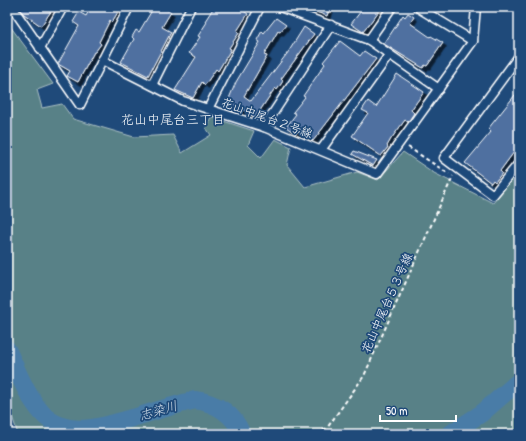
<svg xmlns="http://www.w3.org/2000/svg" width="526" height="441" font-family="'Patrick Hand','Klee One',sans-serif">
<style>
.green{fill:#588187;stroke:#acc0c3}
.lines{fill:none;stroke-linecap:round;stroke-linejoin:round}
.river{stroke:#497ca7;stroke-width:18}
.building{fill:#4f70a0;stroke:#fff;filter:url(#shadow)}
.street-casing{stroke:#fff;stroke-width:11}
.path{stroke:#fff;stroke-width:2;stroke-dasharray:4 3;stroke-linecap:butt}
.street{stroke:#1f4a7a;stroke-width:8}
.labels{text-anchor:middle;stroke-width:3.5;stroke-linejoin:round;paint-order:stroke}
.street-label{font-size:12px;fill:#fff;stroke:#1f4a7a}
.neighbourhood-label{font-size:13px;fill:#fff;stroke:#1f4a7a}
.water-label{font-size:13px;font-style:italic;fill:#d2dee9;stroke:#1f4a7a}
</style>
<defs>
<filter id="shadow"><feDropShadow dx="3.5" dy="3.5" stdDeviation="0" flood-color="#0009"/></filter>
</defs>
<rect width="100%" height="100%" fill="#1f4a7a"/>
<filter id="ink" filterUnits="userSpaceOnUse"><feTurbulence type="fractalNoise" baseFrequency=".025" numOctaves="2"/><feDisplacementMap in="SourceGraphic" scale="8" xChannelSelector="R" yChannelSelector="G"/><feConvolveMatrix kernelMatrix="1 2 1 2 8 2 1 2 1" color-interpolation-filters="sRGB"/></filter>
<g filter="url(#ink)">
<path class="green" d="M7,22L53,84L37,90L42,108L62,104L73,119L134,137L173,135L182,153L211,135L206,128L211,117L254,131L248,145L261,158L275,139L291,147L287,165L305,187L357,172L378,180L403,152L434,173L493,203L519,171V434H18L7,402Z"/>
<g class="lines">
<g class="river">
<path d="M7,349C17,370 26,395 42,413C67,441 109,425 139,416C158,410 176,405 195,400C217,403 233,413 242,434"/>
<path d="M450,434L482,413L519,381"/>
</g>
</g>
<g class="building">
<path d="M23,7H54L41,26L24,14L21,11Z"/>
<path d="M91,7H121L112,22L110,20L99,42L101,44L95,52H94L78,82L67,76L70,71L58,64L79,26L73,22L79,12L86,16Z"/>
<path d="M154,7H163L171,12L162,27L171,32L148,76L121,62L134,39L132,37L136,30L139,32Z"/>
<path d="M214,7H238L248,14L237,31L239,33L229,48L231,49L218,71L216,69L205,85L202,82L193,98L175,90L196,57L189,53L200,37L198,36L207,22L205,21Z"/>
<path d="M306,7H330L327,16L306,8Z"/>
<path d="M364,7H382L363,32L351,24Z"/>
<path d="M408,13L414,17L410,23L430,37L431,36L443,43L427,66L425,65L423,68L384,44L403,15L405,17Z"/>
<path d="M276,18L286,25L280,32L278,31L264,55L267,56L244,96L251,101L289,51L304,27L314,34L281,79L283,81L277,90L275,88L255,118L241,108L240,114L225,108L236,82L260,42L257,40L262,31L264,33Z"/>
<path d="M340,41L360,56L364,51L376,59L313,141L298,131L296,134L286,127L296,114L293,112L305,97L303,96L325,64L323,62Z"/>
<path d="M397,74L424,92L411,110L414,113L408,122L405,120L391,139L387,146L388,147L381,156L352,136L368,113L362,110L368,101L376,107Z"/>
<path d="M519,90V150L516,154L514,152L500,171L502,173L495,182L493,180L491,183L465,163L491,132L488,129Z"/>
<path d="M354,151L377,160L373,166L352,154Z"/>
</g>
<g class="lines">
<defs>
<g id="street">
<path d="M12,7L80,105L129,7"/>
<path d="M280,7L369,40L439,89"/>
<path d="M417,7L473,41"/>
<path d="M369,40L392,7"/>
<path d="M40,48L63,7"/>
<path d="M519,56L444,158L493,195L519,163"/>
<path d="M102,60L183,101L264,127L377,174L473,41L476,7"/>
<path d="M152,85L191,7"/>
<path d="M208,109L260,7"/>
<path d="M264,127L331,25"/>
<path d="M321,150L389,55"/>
</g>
</defs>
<use href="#street" class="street-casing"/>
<g class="path">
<path d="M408,147L449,174"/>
<path d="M317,434L327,428L364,376L453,176"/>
</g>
<use href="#street" class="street"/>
</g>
</g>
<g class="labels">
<g class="street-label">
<text transform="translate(267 118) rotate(20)" y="4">花山中尾台２号線</text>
<text transform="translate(387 303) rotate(-66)" y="4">花山中尾台５３号線</text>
</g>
<g class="neighbourhood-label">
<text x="173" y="124">花山中尾台三丁目</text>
</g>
<g class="water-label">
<text transform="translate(158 410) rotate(-16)" y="5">志染川</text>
</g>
</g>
<rect width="526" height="441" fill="none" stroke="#1f4a7a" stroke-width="24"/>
<rect x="12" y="12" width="502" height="417" fill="none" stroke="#fff" stroke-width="1.5" filter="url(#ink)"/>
<path d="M380 415v6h76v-6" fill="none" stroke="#ffffff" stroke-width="2"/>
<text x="386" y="415" font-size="12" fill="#ffffff" stroke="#1f4a7a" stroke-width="3" paint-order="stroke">50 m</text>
</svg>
